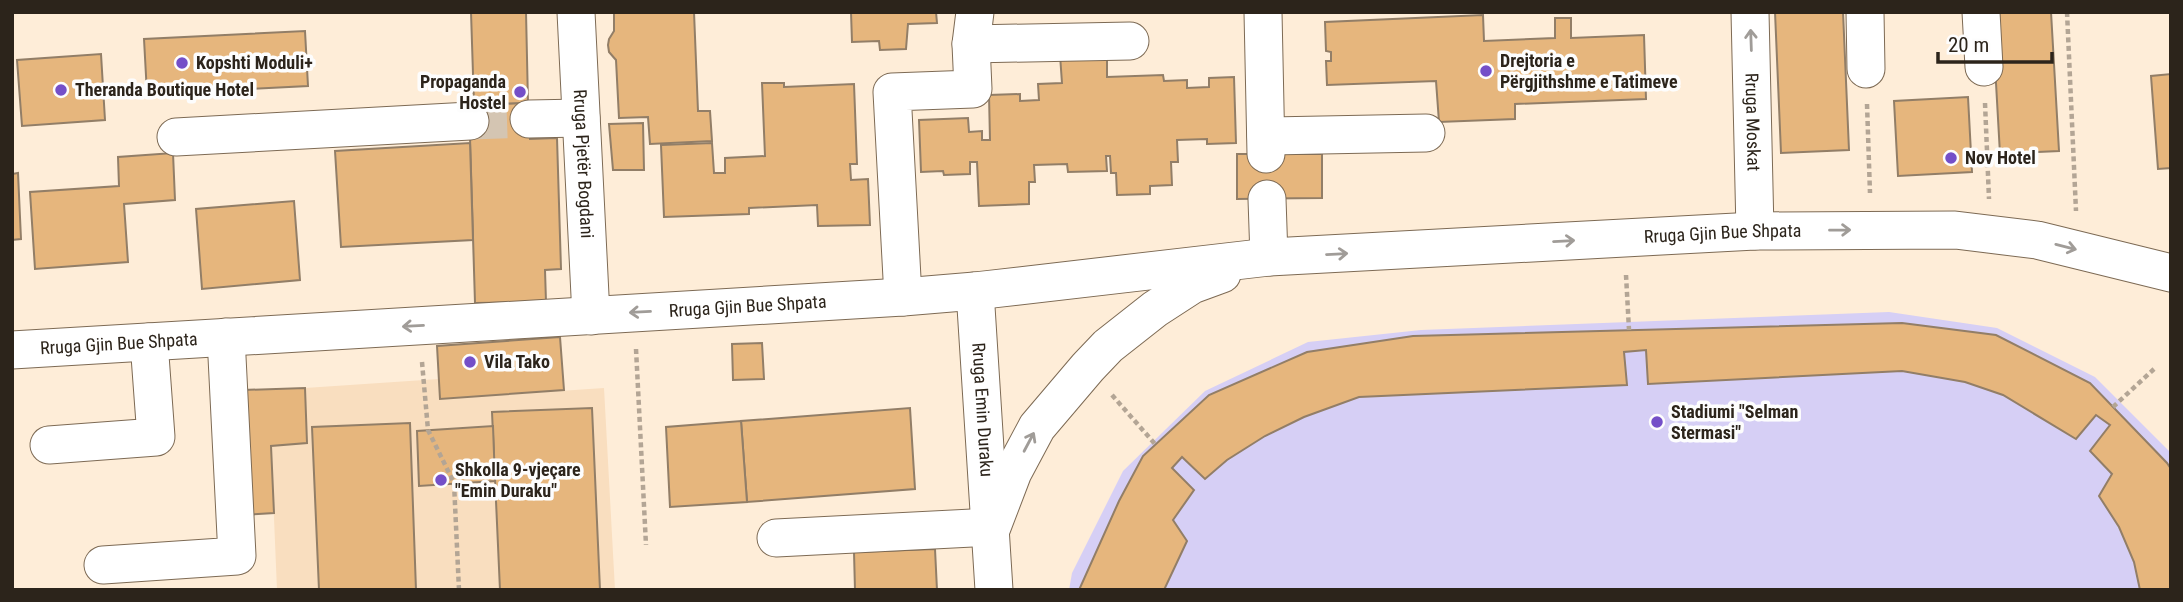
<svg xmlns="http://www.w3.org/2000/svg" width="2183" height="602" font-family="'Roboto Condensed',sans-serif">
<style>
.built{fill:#f9debf}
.green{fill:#d6cff5}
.building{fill:#e6b67d;stroke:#927e67;stroke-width:2}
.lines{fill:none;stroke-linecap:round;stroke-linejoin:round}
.minor-tunnel{stroke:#d4c5b2;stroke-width:37;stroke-dasharray:37 18;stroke-linecap:butt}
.minor-casing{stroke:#7d6a54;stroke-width:39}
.path{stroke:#b3a595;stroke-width:4.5;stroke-dasharray:5 3.5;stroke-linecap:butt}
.minor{stroke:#fff;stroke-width:37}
.oneway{stroke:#a09c98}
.poi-dot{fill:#744fc8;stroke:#fdfdfd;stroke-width:2.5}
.labels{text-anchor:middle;stroke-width:7;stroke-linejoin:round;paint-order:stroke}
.poi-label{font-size:18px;font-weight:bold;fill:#2c241b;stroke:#fdfdfd;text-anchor:start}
.street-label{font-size:18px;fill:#2c241b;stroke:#fdfdfd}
</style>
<rect width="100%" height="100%" fill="#feedd8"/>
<path class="built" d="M439,379L441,399L604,388L615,590H277L271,446L307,443L305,388Z"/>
<path class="green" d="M1889,312L1997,328L2095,377L2171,453V590H1069L1072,573L1123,471L1205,391L1308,342L1421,330Z"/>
<g class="building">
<path d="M471,12H526L528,103L474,105Z"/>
<path d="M614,12H694L698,111H710L712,141L650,144L648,117L619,118L616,60L609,52L608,45L609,39L614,31Z"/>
<path d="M851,12H936L937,23L908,24L906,49L880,50L879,41L852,42Z"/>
<path d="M1775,12H1843L1849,150L1781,153Z"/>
<path d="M1992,12H2051L2059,151L2000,154Z"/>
<path d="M1483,15L1484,41L1555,38V18H1571V38L1644,35L1646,99L1515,104V119L1439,122L1436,81L1327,85L1326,61H1331V52L1326,51L1325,22Z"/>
<path d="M305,31L308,86L147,94L144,39Z"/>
<path d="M1107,53V77L1163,75L1164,81L1187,80V88L1209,87V78L1234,77L1236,143L1207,144V139L1177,140L1178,162H1171L1172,185L1150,186V194L1117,195L1116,173H1111L1110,156H1106L1107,171L1068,172L1067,164L1034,165L1035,182H1029V204L979,206L977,162H970V174L944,175L943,171L921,172L919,120L968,118L969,132L982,131V140H990L989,95L1020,94V101L1039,100L1038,84L1062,83L1060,55Z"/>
<path d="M101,54L105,120L22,126L17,60Z"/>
<path d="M2171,74V168L2158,169L2151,76Z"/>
<path d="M762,83H784V87L854,84L857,164H850L851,180L868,179L870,225L818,226L817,205L749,208V214L664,217L661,145L712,143L714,173H725V158L765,156Z"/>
<path d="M1968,97L1972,172L1898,176L1894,101Z"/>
<path d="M528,103L530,139L557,138L561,269L545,270L546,302L475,303L469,105Z"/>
<path d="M643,123L644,170H613L609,124Z"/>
<path d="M470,143L473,240L341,247L335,151Z"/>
<path d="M173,153L175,200L124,204L128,262L35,269L30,192L119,186L118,157Z"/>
<path d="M1237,154H1322V198L1237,199Z"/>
<path d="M18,173L21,239L12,240V174Z"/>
<path d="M294,201L300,280L202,289L196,209Z"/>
<path d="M1902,323L1996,335L2090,383L2167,463L2171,469V590H2140L2134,562L2119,527L2099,496L2112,474L2090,451L2110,425L2096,415L2076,439L2003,395L1965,382L1902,371L1648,384L1646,350L1624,352L1627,385L1359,397L1304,417L1265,436L1227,460L1205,479L1182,457L1172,468L1194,490L1173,520L1187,541L1164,590H1079L1119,501L1143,456L1209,395L1307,352L1413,336Z"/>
<path d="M560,337L564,390L440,399L437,346Z"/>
<path d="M762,343L764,379L733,380L732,344Z"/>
<path d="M305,388L307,443L271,446L274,513L243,515V390Z"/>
<path d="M592,408L600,590H500L492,412Z"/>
<path d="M910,408L915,489L747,502L741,421Z"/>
<path d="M741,421L747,502L670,507L666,427Z"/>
<path d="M410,423L416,590H319L312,427Z"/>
<path d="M493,426L495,481L419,486L417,431Z"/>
<path d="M935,549L937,590H855L854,552Z"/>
</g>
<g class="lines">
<path class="minor-tunnel" d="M470,121L529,119"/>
<defs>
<g id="minor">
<path id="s1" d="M576,12L591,316"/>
<path d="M1263,12L1266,154"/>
<path id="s2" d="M1750,12L1755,231"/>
<path d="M1865,12L1866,69"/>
<path d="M1981,12L1984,67"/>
<path d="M971,44L1130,41"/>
<path d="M529,119L581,118"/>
<path d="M1266,136L1426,133"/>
<path d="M176,137L470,121"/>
<path d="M1267,199L1269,257"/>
<path id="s3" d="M975,291L994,590"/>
<path d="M903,297L892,92L973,89L971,44L975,12"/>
<path id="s4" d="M12,350L903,297L975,291L1269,257L1755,231L1955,230L2037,240L2171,273"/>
<path d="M49,445L156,437L149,342"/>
<path d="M776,538L992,527L1013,472L1037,427L1088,367L1108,346L1155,309L1192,285L1222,274"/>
<path d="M103,565L237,556L226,337"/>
</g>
</defs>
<use href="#minor" class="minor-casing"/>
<g class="path">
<path d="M2067,12L2076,211"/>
<path d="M1985,103L1989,199"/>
<path d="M1867,104L1870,193"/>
<path d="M1626,275L1629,330"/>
<path d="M636,349L646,545"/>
<path d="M422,362L428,430L454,483L459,590"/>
<path d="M1112,395L1155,444"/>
<path d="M2113,407L2154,369"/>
</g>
<use href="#minor" class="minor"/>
</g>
<defs><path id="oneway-shaft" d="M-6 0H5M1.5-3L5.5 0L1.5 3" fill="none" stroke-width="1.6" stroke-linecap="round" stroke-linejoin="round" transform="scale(1.75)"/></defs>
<g class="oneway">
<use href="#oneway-shaft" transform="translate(1751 40) rotate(-92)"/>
<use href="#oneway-shaft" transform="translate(1840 230) rotate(-1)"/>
<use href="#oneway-shaft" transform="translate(1564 241) rotate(-3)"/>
<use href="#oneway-shaft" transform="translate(2066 247) rotate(14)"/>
<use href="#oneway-shaft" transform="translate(1337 254) rotate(-3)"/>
<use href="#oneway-shaft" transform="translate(640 312) rotate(177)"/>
<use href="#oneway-shaft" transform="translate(413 326) rotate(177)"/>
<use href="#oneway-shaft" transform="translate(1029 442) rotate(-62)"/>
</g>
<g class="poi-dot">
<circle cx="182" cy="63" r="7"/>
<circle cx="1486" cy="71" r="7"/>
<circle cx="61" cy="90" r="7"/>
<circle cx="520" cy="92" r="7"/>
<circle cx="1951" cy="158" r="7"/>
<circle cx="470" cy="362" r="7"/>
<circle cx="1657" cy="422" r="7"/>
<circle cx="441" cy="480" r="7"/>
</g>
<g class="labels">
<g class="poi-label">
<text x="1500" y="67">Drejtoria e<tspan x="1500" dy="21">Përgjithshme e Tatimeve</tspan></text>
<text x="196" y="69">Kopshti Moduli+</text>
<text x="506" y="88" text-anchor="end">Propaganda<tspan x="506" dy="21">Hostel</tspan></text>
<text x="75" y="96">Theranda Boutique Hotel</text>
<text x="1965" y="164">Nov Hotel</text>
<text x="484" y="368">Vila Tako</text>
<text x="1671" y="418">Stadiumi "Selman<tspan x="1671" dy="21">Stermasi"</tspan></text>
<text x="455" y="476">Shkolla 9-vjeçare<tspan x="455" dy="21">"Emin Duraku"</tspan></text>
</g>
<g class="street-label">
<text dy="6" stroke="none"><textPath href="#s2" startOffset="110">Rruga Moskat</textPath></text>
<text dy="6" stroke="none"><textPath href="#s1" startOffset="152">Rruga Pjetër Bogdani</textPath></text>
<text dy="6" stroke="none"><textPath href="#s4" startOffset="1715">Rruga Gjin Bue Shpata</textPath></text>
<text dy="6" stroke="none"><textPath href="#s4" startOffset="737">Rruga Gjin Bue Shpata</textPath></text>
<text dy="6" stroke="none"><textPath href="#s4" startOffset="107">Rruga Gjin Bue Shpata</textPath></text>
<text dy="6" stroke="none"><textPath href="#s3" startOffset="119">Rruga Emin Duraku</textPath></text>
</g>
</g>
<rect width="2183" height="602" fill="none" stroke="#2c241b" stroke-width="28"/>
<path d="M1938 52v10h114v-10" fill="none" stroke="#2c241b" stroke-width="3.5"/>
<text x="1948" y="52" font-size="21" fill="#2c241b" stroke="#fdfdfd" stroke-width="5" paint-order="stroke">20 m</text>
</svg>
